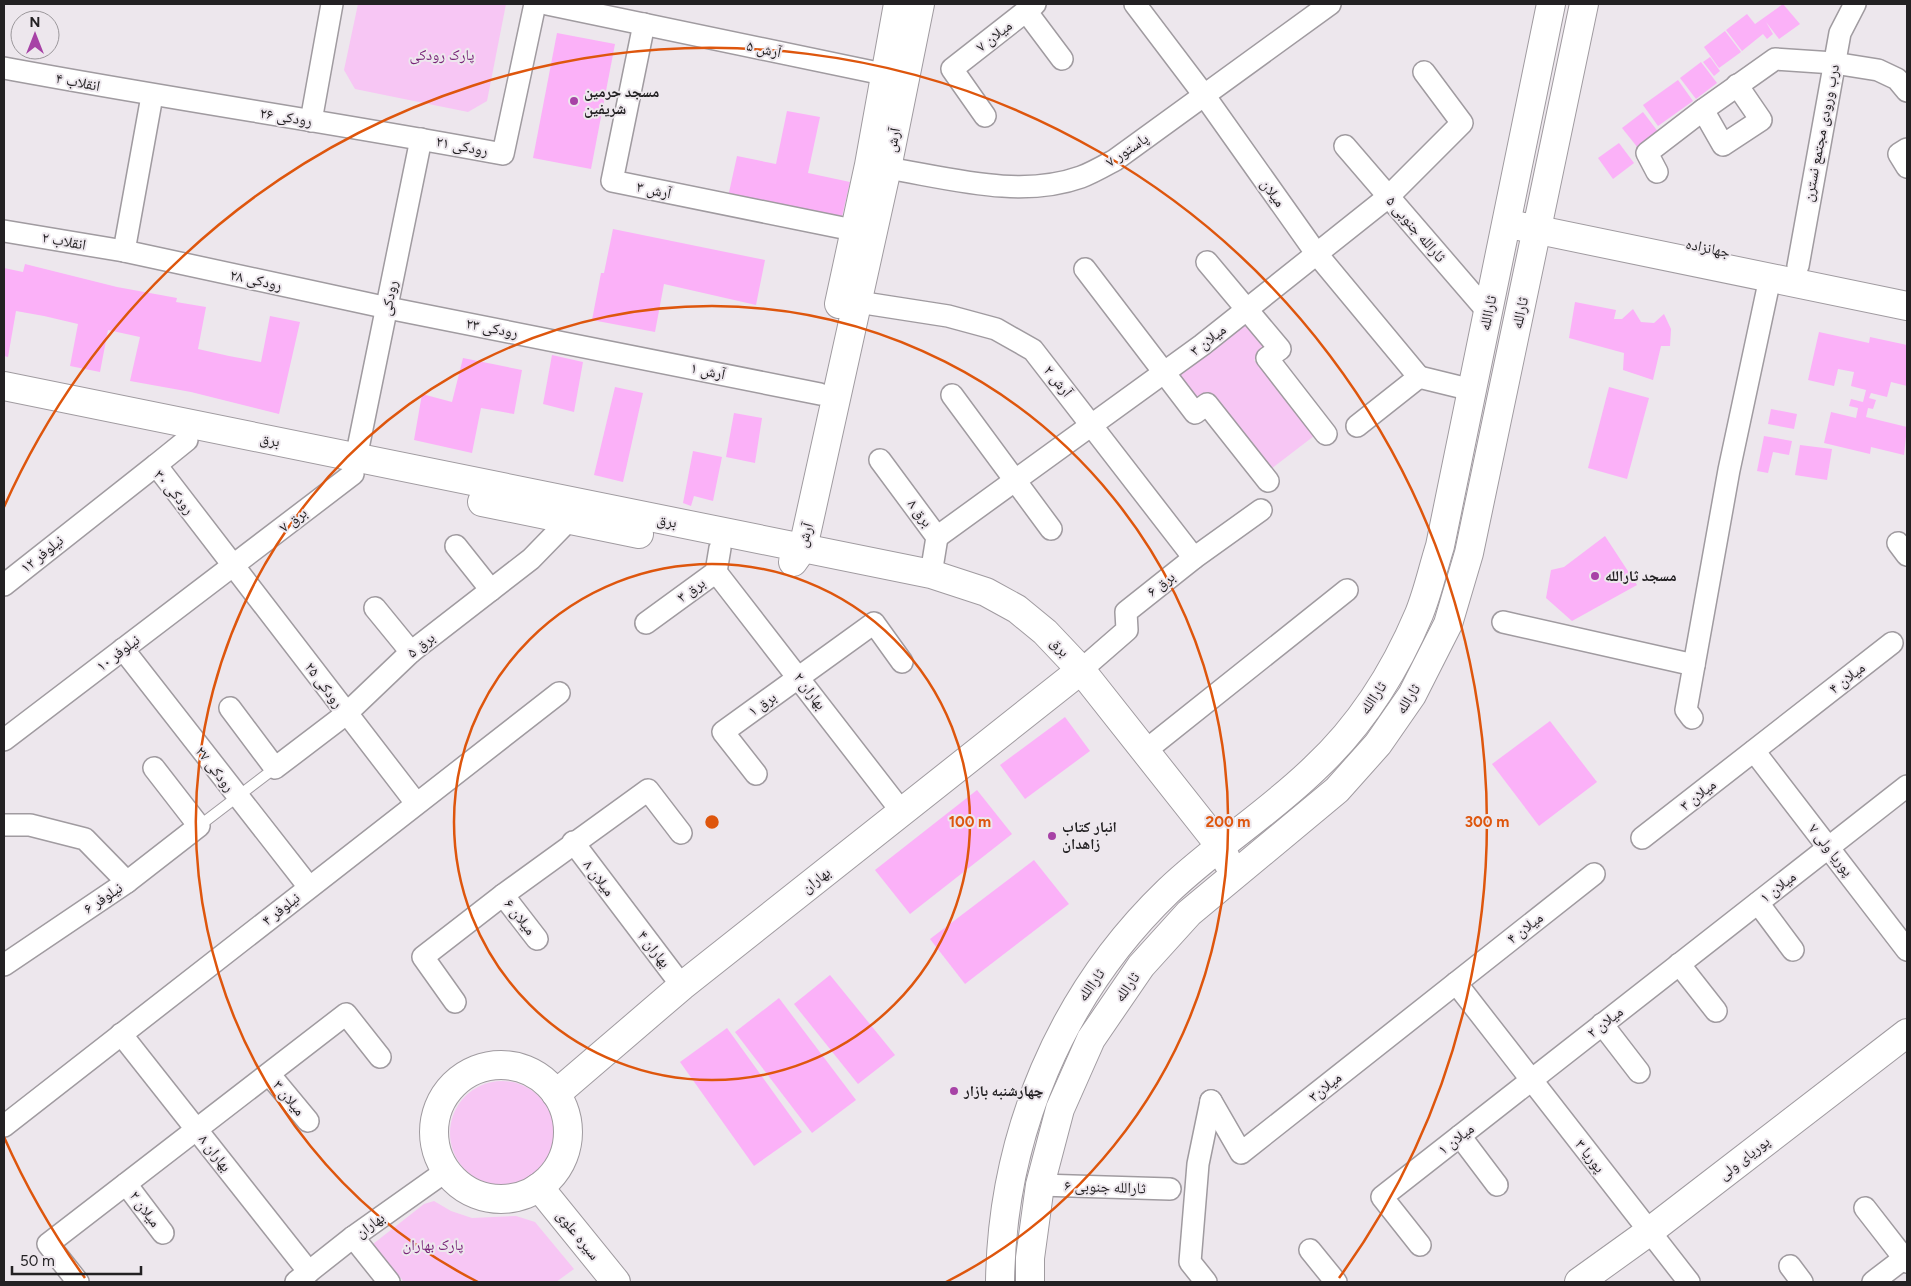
<svg xmlns="http://www.w3.org/2000/svg" width="1911" height="1286" font-family="Figtree,'Noto Naskh Arabic',sans-serif">
<style>
.green{fill:#f7c6f4}
.building{fill:#fbb1f8}
.lines{fill:none;stroke-linecap:round;stroke-linejoin:round}
.lane-casing{stroke:#a09ba0;stroke-width:12}
.street-casing{stroke:#a09ba0;stroke-width:24}
.secondary-casing{stroke:#a09ba0;stroke-width:30}
.lane{stroke:#fff;stroke-width:10}
.street{stroke:#fff;stroke-width:21}
.secondary{stroke:#fff;stroke-width:28}
.ring{fill:none;stroke:#de560d;stroke-width:2.5}
.poi-dot{fill:#a742a6;stroke:#ede7ed;stroke-width:2}
.labels{text-anchor:middle;stroke-width:4;stroke-linejoin:round;paint-order:stroke}
.street-label{font-size:15px;fill:#232123;stroke:#ede7ed}
.park-label{font-size:15px;fill:#782478;stroke:#ede7ed}
.poi-label{font-size:15px;font-weight:bold;fill:#232123;stroke:#ede7ed;text-anchor:start}
.centre{fill:#de560d;stroke:#ede7ed;stroke-width:2.5}
.ring-label{font-size:15px;text-anchor:middle;font-weight:bold;fill:#de560d;stroke:#ede7ed;stroke-width:4;stroke-linejoin:round;paint-order:stroke}
</style>
<rect width="100%" height="100%" fill="#ede7ed"/>
<g class="green">
<path d="M358,4H506L487,101L468,112L355,89L344,70Z"/>
<path d="M1247,320L1269,347L1254,360L1314,436L1267,472L1209,392L1198,400L1177,373Z"/>
<circle cx="502" cy="1133" r="52"/>
<path d="M434,1201L451,1211L472,1218L516,1216L535,1222L574,1269L556,1282H404L373,1244L424,1204Z"/>
</g>
<g class="building">
<path d="M1783,4L1800,24L1779,39L1766,22L1773,34L1767,39L1763,34L1742,51L1726,30L1747,14L1755,24Z"/>
<path d="M1725,31L1741,52L1719,68L1704,47Z"/>
<path d="M557,33L615,44L591,169L533,158Z"/>
<path d="M1710,57L1720,71L1714,76L1703,62Z"/>
<path d="M1701,62L1717,83L1696,99L1680,78Z"/>
<path d="M1678,80L1693,101L1658,126L1643,105Z"/>
<path d="M787,111L820,117L808,173L850,182L841,221L728,197L737,156L776,164Z"/>
<path d="M1643,112L1659,133L1638,148L1622,128Z"/>
<path d="M1619,143L1634,163L1613,179L1598,158Z"/>
<path d="M613,229L765,260L756,305L664,284L655,332L592,320L601,273H604Z"/>
<path d="M25,264L117,287L177,298L176,302L206,307L198,349L229,356L261,362L270,316L300,322L279,414L191,392L130,381L140,337L108,330L100,372L70,366L78,324L44,316L16,311L8,357L4,356V268L23,272Z"/>
<path d="M1575,302L1616,310L1614,319H1622L1633,309L1641,322L1654,323L1664,314L1671,329L1670,346H1661L1653,380L1623,370L1624,353L1569,338Z"/>
<path d="M1819,332L1869,343L1870,337L1907,345V386L1891,382L1887,397L1871,393L1869,398L1876,400L1873,409L1868,408L1866,417L1907,427L1904,455L1871,447L1870,454L1824,443L1831,412L1856,418L1858,408L1849,406L1851,399L1863,402L1866,390L1851,386L1854,372L1838,369L1834,386L1808,380Z"/>
<path d="M552,355L583,362L574,412L543,404Z"/>
<path d="M463,358L522,370L514,414L481,408L472,453L414,440L422,394L452,402Z"/>
<path d="M615,387L643,393L623,482L594,475Z"/>
<path d="M1609,387L1649,398L1627,479L1588,468Z"/>
<path d="M1771,409L1797,414L1794,429L1768,424Z"/>
<path d="M734,413L762,418L755,463L726,457Z"/>
<path d="M1764,436L1792,441L1789,455L1773,452L1768,473L1757,471Z"/>
<path d="M1800,445L1832,449L1827,480L1795,475Z"/>
<path d="M693,451L722,457L713,501L694,496L691,506L683,503Z"/>
<path d="M1605,536L1637,585L1572,621L1546,598L1551,570L1564,567Z"/>
<path d="M1065,717L1090,751L1025,799L1000,765Z"/>
<path d="M1550,721L1597,782L1539,826L1492,764Z"/>
<path d="M977,790L1012,834L910,914L875,870Z"/>
<path d="M1034,860L1069,904L965,984L930,939Z"/>
<path d="M830,975L895,1055L858,1084L794,1004Z"/>
<path d="M779,998L856,1100L812,1133L735,1032Z"/>
<path d="M727,1028L802,1132L754,1166L680,1062Z"/>
</g>
<g class="lines">
<defs>
<path id="lane" d="M199,826L275,768"/>
<g id="street">
<path d="M547,4L883,74"/>
<path d="M1135,4L1204,95L1316,253L1419,377"/>
<path d="M1026,11L1062,59"/>
<path d="M644,24L612,181L853,230"/>
<path d="M4,68C170,99 337,123 503,154L535,4"/>
<path d="M1703,110L1723,145L1761,120L1737,85"/>
<path d="M985,116L952,69L1035,4"/>
<path d="M311,121L332,4"/>
<path d="M1345,146L1488,312"/>
<path d="M1907,149L1899,154L1907,167"/>
<path d="M887,168C949,178 1020,199 1081,177C1092,173 1104,166 1115,160L1330,4"/>
<path d="M1657,172L1647,153L1703,110L1775,59L1834,63L1878,70L1897,79L1907,91"/>
<path d="M4,231L124,251L388,308L820,394"/>
<path d="M124,251L152,96"/>
<path d="M1207,262L1280,349L1267,358L1326,434"/>
<path d="M1798,266L1840,33L1855,4"/>
<path d="M1085,269L1195,413L1207,404L1268,481"/>
<path d="M858,302L948,316L996,329L1033,350L1194,558"/>
<path d="M1419,377L1472,390"/>
<path d="M952,395L1051,529"/>
<path d="M1357,426L1419,377"/>
<path d="M356,458L421,139"/>
<path d="M880,460L937,537L931,574"/>
<path d="M156,465L187,440"/>
<path d="M937,537L1202,345L1388,197L1462,123L1424,72"/>
<path d="M1898,543L1907,555"/>
<path d="M456,546L491,590"/>
<path d="M716,572L902,812"/>
<path d="M4,585L156,465L416,803"/>
<path d="M375,608L411,652"/>
<path d="M1503,622L1694,665"/>
<path d="M646,623L716,572L720,548"/>
<path d="M123,649L309,887"/>
<path d="M1081,670L1127,630L1126,612L1194,558L1261,510"/>
<path d="M230,708L275,768L346,714L411,652L531,559L568,521"/>
<path d="M1692,718L1686,710L1729,470L1770,278"/>
<path d="M4,740L353,474"/>
<path d="M1145,751L1347,590"/>
<path d="M1754,751L1907,950"/>
<path d="M756,774L723,732L874,623L902,662"/>
<path d="M4,825H30L85,839L127,882"/>
<path d="M1642,838L1892,643"/>
<path d="M573,842L682,986"/>
<path d="M503,895L537,939"/>
<path d="M1758,903L1793,950"/>
<path d="M1679,964L1716,1011"/>
<path d="M4,965L127,882L199,826L154,768"/>
<path d="M1456,983L1689,1282"/>
<path d="M455,1002L423,957L503,895L648,790L681,833"/>
<path d="M1602,1024L1639,1072"/>
<path d="M121,1034L309,1272"/>
<path d="M269,1074L308,1121"/>
<path d="M1211,1101L1241,1153L1594,874"/>
<path d="M4,1126L559,693"/>
<path d="M1460,1136L1497,1185"/>
<path d="M126,1184L163,1233"/>
<path d="M1040,1185L1170,1189"/>
<path d="M1865,1208L1907,1262"/>
<path d="M353,1237L389,1282"/>
<path d="M1420,1245L1382,1197L1907,786"/>
<path d="M1310,1250L1336,1282"/>
<path d="M1790,1266L1802,1282"/>
<path d="M78,1282L48,1244L346,1014L380,1057"/>
<path d="M296,1282L353,1237L446,1171"/>
<path d="M1206,1282L1190,1262L1198,1164L1211,1101"/>
<path d="M1873,1282L1907,1256"/>
</g>
<g id="secondary">
<path d="M1519,226L1907,306"/>
<path d="M839,304L869,165L898,4"/>
<path d="M4,386L931,574L986,592L1017,609L1045,632L1081,670L1221,847L1228,863"/>
<path d="M482,502L639,534"/>
<path d="M793,562L803,548L887,168L920,4"/>
<circle cx="501" cy="1132" r="67"/>
<path d="M556,1094L682,986L1081,670"/>
<path d="M539,1187L616,1282"/>
<path d="M1000,1282C1002,1135 1061,994 1168,891C1214,847 1269,813 1315,768C1360,726 1395,671 1419,614C1428,592 1433,568 1440,546L1551,4"/>
<path d="M1030,1282V1258L1040,1185L1060,1109L1091,1039L1141,966L1189,913L1337,790L1378,744L1412,695L1448,624L1469,553L1584,4"/>
<path d="M1579,1282L1650,1231L1907,1033"/>
</g>
</defs>
<use href="#lane" class="lane-casing"/>
<use href="#street" class="street-casing"/>
<use href="#secondary" class="secondary-casing"/>
<use href="#lane" class="lane"/>
<use href="#street" class="street"/>
<use href="#secondary" class="secondary"/>
</g>
<g class="ring">
<circle cx="712" cy="822" r="258"/>
<path d="M478 1282A516 516 0 1 1 946 1282"/>
<path d="M85 1278A775 775 0 0 1 4 1137M4 507A775 775 0 1 1 1339 1278"/>
</g>
<g class="poi-dot">
<circle cx="574" cy="101" r="5"/>
<circle cx="1595" cy="576" r="5"/>
<circle cx="1052" cy="836" r="5"/>
<circle cx="954" cy="1091" r="5"/>
</g>
<g class="labels">
<g class="street-label">
<text transform="translate(994 36) rotate(-38)" y="5">میلان ۷</text>
<text transform="translate(764 49) rotate(12)" y="5">آرش ۵</text>
<text transform="translate(78 82) rotate(11)" y="5">انقلاب ۴</text>
<text transform="translate(286 117) rotate(9)" y="5">رودکی ۲۶</text>
<text transform="translate(1821 133) rotate(-79)" y="5">درب ورودی مجتمع نسترن</text>
<text transform="translate(893 140) rotate(-79)" y="5">آرش</text>
<text transform="translate(462 146) rotate(11)" y="5">رودکی ۲۱</text>
<text transform="translate(1127 150) rotate(-34)" y="5">پاستور ۷</text>
<text transform="translate(654 190) rotate(12)" y="5">آرش ۳</text>
<text transform="translate(1273 193) rotate(55)" y="5">میلان</text>
<text transform="translate(1416 229) rotate(49)" y="5">ثارالله جنوبی ۵</text>
<text transform="translate(64 241) rotate(10)" y="5">انقلاب ۲</text>
<text transform="translate(1708 248) rotate(12)" y="5">جهانزاده</text>
<text transform="translate(256 280) rotate(12)" y="5">رودکی ۲۸</text>
<text transform="translate(389 298) rotate(-79)" y="5">رودکی</text>
<text transform="translate(1488 313) rotate(-78)" y="5">ثاراالله</text>
<text transform="translate(1520 313) rotate(-78)" y="5">ثارالله</text>
<text transform="translate(492 328) rotate(11)" y="5">رودکی ۲۳</text>
<text transform="translate(1208 340) rotate(-38)" y="5">میلان ۳</text>
<text transform="translate(708 371) rotate(12)" y="5">آرش ۱</text>
<text transform="translate(1058 381) rotate(51)" y="5">آرش ۲</text>
<text transform="translate(270 440) rotate(11)" y="5">برق</text>
<text transform="translate(174 492) rotate(50)" y="5">رودکی ۳۰</text>
<text transform="translate(920 513) rotate(53)" y="5">برق ۸</text>
<text transform="translate(293 520) rotate(-37)" y="5">برق ۷</text>
<text transform="translate(667 521) rotate(11)" y="5">برق</text>
<text transform="translate(805 535) rotate(-73)" y="5">آرش</text>
<text transform="translate(42 554) rotate(-39)" y="5">نیلوفر ۱۲</text>
<text transform="translate(1161 584) rotate(-38)" y="5">برق ۶</text>
<text transform="translate(691 590) rotate(-36)" y="5">برق ۳</text>
<text transform="translate(421 645) rotate(-39)" y="5">برق ۵</text>
<text transform="translate(1060 647) rotate(48)" y="5">برق</text>
<text transform="translate(118 653) rotate(-37)" y="5">نیلوفر ۱۰</text>
<text transform="translate(1847 678) rotate(-38)" y="5">میلان ۴</text>
<text transform="translate(324 685) rotate(53)" y="5">رودکی ۲۵</text>
<text transform="translate(810 691) rotate(53)" y="5">بهاران ۲</text>
<text transform="translate(1373 698) rotate(-56)" y="5">ثاراالله</text>
<text transform="translate(1408 699) rotate(-58)" y="5">ثارالله</text>
<text transform="translate(762 704) rotate(-35)" y="5">برق ۱</text>
<text transform="translate(215 769) rotate(52)" y="5">رودکی ۲۷</text>
<text transform="translate(1698 795) rotate(-38)" y="5">میلان ۳</text>
<text transform="translate(1831 850) rotate(52)" y="5">پوریا ولی ۷</text>
<text transform="translate(599 878) rotate(53)" y="5">میلان ۸</text>
<text transform="translate(816 880) rotate(-38)" y="5">بهاران</text>
<text transform="translate(1778 887) rotate(-38)" y="5">میلان ۱</text>
<text transform="translate(103 898) rotate(-34)" y="5">نیلوفر ۶</text>
<text transform="translate(281 909) rotate(-38)" y="5">نیلوفر ۴</text>
<text transform="translate(520 917) rotate(52)" y="5">میلان ۶</text>
<text transform="translate(1525 928) rotate(-38)" y="5">میلان ۴</text>
<text transform="translate(654 949) rotate(52)" y="5">بهاران ۴</text>
<text transform="translate(1091 985) rotate(-55)" y="5">ثاراالله</text>
<text transform="translate(1127 987) rotate(-55)" y="5">ثارالله</text>
<text transform="translate(1605 1022) rotate(-38)" y="5">میلان ۲</text>
<text transform="translate(1325 1087) rotate(-39)" y="5">میلان۳</text>
<text transform="translate(289 1098) rotate(51)" y="5">میلان ۳</text>
<text transform="translate(1456 1139) rotate(-38)" y="5">میلان ۱</text>
<text transform="translate(215 1153) rotate(52)" y="5">بهاران ۸</text>
<text transform="translate(1590 1156) rotate(52)" y="5">پوریا ۳</text>
<text transform="translate(1744 1158) rotate(-38)" y="5">پوریای ولی</text>
<text transform="translate(1105 1187) rotate(2)" y="5">ثارالله جنوبی ۶</text>
<text transform="translate(145 1209) rotate(54)" y="5">میلان ۲</text>
<text transform="translate(370 1225) rotate(-36)" y="5">بهاران</text>
<text transform="translate(578 1235) rotate(51)" y="5">سیره علوی</text>
</g>
<g class="park-label">
<text x="442" y="60">پارک رودکی</text>
<text x="433" y="1250">پارک بهاران</text>
</g>
<g class="poi-label">
<text x="584" y="97">مسجد حرمین<tspan x="584" dy="17">شریفین</tspan></text>
<text x="1605" y="581">مسجد ثارالله</text>
<text x="1062" y="832">انبار کتاب<tspan x="1062" dy="17">زاهدان</tspan></text>
<text x="964" y="1096">چهارشنبه بازار</text>
</g>
</g>
<circle cx="712" cy="822" r="8" class="centre"/>
<g class="ring-label">
<text x="970" y="827">100 m</text>
<text x="1228" y="827">200 m</text>
<text x="1487" y="827">300 m</text>
</g>
<rect width="1911" height="1286" fill="none" stroke="#232123" stroke-width="10"/>
<g transform="translate(35 35)"><circle r="24" fill="#ede7ed" stroke="#9c989c"/>
<path d="M0-4L9 19L0 12L-9 19Z" fill="#a742a6"/>
<text y="-8" font-size="14" font-weight="bold" text-anchor="middle" fill="#232123">N</text>
</g>
<path d="M12 1266v8h129v-8" fill="none" stroke="#232123" stroke-width="2.5"/>
<text x="20" y="1266" font-size="15" fill="#232123" stroke="#ede7ed" stroke-width="4" paint-order="stroke">50 m</text>
</svg>
